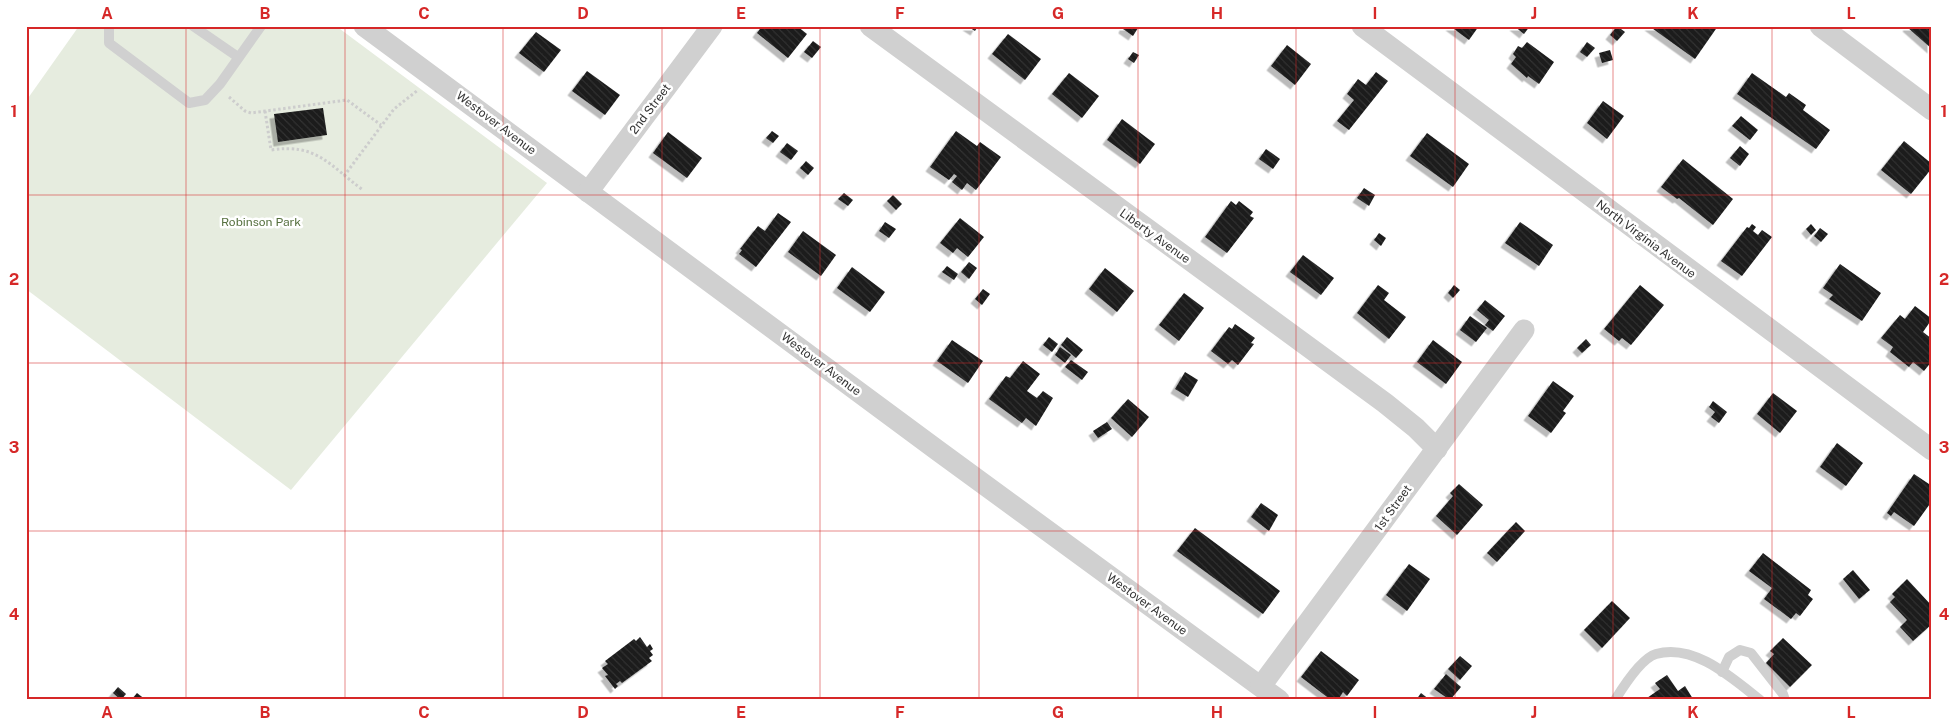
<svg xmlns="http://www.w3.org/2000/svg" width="1958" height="726" font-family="'Public Sans',sans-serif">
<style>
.green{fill:#e6ecdf}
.building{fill:url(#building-back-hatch);filter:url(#shadow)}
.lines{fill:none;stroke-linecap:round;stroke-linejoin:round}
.path{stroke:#cdcdcd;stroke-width:3;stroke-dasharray:2.5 2.5;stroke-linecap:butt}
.service{stroke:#d0d0d0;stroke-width:10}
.minor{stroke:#d0d0d0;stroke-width:21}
.grid{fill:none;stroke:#d62828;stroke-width:1;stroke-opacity:0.55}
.labels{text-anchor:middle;stroke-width:5;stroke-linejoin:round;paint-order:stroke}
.street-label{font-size:12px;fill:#333;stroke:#fff}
.park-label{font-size:12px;fill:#56703f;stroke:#fff}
.neatline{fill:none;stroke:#d62828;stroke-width:2}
.grid-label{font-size:16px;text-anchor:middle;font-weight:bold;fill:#d62828}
</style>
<defs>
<pattern id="building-back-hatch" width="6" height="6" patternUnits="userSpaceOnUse" patternTransform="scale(1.25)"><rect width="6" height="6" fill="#1a1a1a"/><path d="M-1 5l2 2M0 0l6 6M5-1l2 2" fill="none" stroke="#333"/></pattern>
<filter id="shadow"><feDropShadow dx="-4.5" dy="4.5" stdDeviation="0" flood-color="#0004"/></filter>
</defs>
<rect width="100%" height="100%" fill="#fff"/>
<path class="green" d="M79,26H336L547,183L291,490L26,289V101Z"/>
<g class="building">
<path d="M762,26H786L789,29L797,26L807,34L788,58L757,33Z"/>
<path d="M967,26H978L975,31Z"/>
<path d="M1124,26H1135L1138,28L1133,36L1123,29Z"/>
<path d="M1450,26H1479L1469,40Z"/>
<path d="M1514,26H1530L1524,34Z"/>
<path d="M1617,26L1625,32L1617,41L1610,35Z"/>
<path d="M1649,26H1718L1695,59Z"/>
<path d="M1908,26H1932V49L1907,27Z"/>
<path d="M536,32L561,50L544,72L519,53Z"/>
<path d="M1008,34L1041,59L1025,80L992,54Z"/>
<path d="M813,41L821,47L812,58L804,52Z"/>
<path d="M1527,42L1554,62L1539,84L1528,76L1527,78L1511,64L1516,57L1513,54L1518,46L1522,48Z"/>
<path d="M1587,42L1595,48L1587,57L1580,52Z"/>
<path d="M1287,45L1311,64L1295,85L1271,66Z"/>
<path d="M1610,50L1613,60L1602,63L1599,53Z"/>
<path d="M1133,52L1139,55L1134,63L1128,59Z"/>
<path d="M587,71L620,95L605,115L572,91Z"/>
<path d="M1376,72L1388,81L1349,130L1337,121L1354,100L1347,94L1358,79L1366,85Z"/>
<path d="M1069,73L1099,96L1082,118L1052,94Z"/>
<path d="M1752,73L1786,97L1789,93L1806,105L1803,110L1830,130L1816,149L1737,94Z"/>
<path d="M1603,101L1624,116L1607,139L1587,123Z"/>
<path d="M323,108L327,135L278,142L274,114Z"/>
<path d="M1741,116L1758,130L1750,140L1732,126Z"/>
<path d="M1122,119L1155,144L1140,164L1107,140Z"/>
<path d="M772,131L779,136L773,143L766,138Z"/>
<path d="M956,131L977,146L980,142L1001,157L976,190L967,183L962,190L952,182L957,176L954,174L949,180L930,167Z"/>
<path d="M668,132L702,158L687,178L653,153Z"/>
<path d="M1427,133L1469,164L1453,187L1410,156Z"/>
<path d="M1904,141L1932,164V168L1911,194L1881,170Z"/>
<path d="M787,143L798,151L791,160L780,152Z"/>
<path d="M1740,146L1749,154L1740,166L1730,158Z"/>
<path d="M1266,149L1280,159L1273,169L1259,159Z"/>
<path d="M1683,159L1733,199L1713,225L1679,198L1677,199L1661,187Z"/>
<path d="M806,161L814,168L808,175L800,168Z"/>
<path d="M1364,188L1375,195L1369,206L1357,198Z"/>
<path d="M844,193L853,200L848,206L838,199Z"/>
<path d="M893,195L902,204L896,210L887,201Z"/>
<path d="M1231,201L1236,205L1239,201L1253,212L1250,216L1254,218L1227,253L1205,237Z"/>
<path d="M778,213L791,222L756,267L739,254L742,250L740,249L758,226L765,231Z"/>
<path d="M960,218L984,237L968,257L957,248L953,253L940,243Z"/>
<path d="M885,222L896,229L889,238L879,231Z"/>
<path d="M1520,222L1553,245L1539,266L1505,243Z"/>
<path d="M1752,224L1756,227L1753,231L1758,235L1762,230L1772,237L1742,276L1721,261L1747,227L1749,228Z"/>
<path d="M1811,224L1816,230L1811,235L1806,229Z"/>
<path d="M1820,228L1828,234L1821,242L1814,236Z"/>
<path d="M803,231L836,255L821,276L788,252Z"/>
<path d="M1379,233L1386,238L1381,246L1374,240Z"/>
<path d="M1303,255L1334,278L1321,295L1290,272Z"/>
<path d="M969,262L977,268L969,279L961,272Z"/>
<path d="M1840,264L1881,293L1862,321L1829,299L1833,295L1823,288Z"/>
<path d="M947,266L958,274L954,280L942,272Z"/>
<path d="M852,267L885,292L870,312L837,288Z"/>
<path d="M1105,268L1134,291L1117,312L1089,289Z"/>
<path d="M1378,285L1389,293L1384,300L1406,317L1389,339L1357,313Z"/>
<path d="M1454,285L1460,290L1453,298L1448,293Z"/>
<path d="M1640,285L1664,305L1631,345L1622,338L1619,341L1604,329Z"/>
<path d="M983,289L990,294L982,305L975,299Z"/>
<path d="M1184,293L1204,308L1179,341L1159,325Z"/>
<path d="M1485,300L1505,316L1493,331L1485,325L1489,320L1477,310Z"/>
<path d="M1915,306L1932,319L1923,332L1932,339V361L1924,371L1913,362L1909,367L1890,352L1893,347L1881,338L1900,315L1905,319Z"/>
<path d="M1470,316L1487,328L1476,342L1460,330Z"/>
<path d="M1235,324L1255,338L1251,343L1254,344L1238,365L1232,360L1228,364L1211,351L1229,327L1232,329Z"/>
<path d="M1049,337L1058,344L1052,352L1043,345Z"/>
<path d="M1067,337L1083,350L1076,358L1061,345Z"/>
<path d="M1586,339L1591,345L1582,353L1577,348Z"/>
<path d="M952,340L983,361L968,383L937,361Z"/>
<path d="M1433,340L1462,362L1446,384L1417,362Z"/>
<path d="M1060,347L1071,355L1065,363L1055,355Z"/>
<path d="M1071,360L1088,372L1082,380L1065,367Z"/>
<path d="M1023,361L1040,374L1027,391L1037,398L1043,391L1053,398L1036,426L1026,418L1022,423L989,399L1006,376L1010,378Z"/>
<path d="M1185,372L1198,380L1188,397L1175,389Z"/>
<path d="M1553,381L1574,396L1563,411L1566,413L1551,433L1528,416Z"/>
<path d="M1773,393L1797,411L1780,433L1757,414Z"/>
<path d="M1128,399L1149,417L1132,437L1111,418Z"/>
<path d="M1713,401L1727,412L1719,423L1711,417L1715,412L1709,407Z"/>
<path d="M1107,422L1112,429L1098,438L1093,431Z"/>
<path d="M1837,443L1863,463L1846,486L1820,467Z"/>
<path d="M1914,474L1932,486V501L1914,526L1894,512L1891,516L1887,513Z"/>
<path d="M1459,484L1483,505L1457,535L1436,516L1453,496L1450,493Z"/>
<path d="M1261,503L1278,515L1269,531L1251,517Z"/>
<path d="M1516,522L1525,531L1497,562L1487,553Z"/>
<path d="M1195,528L1280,591L1263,614L1177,551Z"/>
<path d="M1763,553L1811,590L1808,595L1813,599L1800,616L1796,613L1791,619L1764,599L1772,588L1749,571Z"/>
<path d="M1409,564L1430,579L1407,611L1386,595Z"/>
<path d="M1853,570L1870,590L1859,599L1843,579Z"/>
<path d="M1907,579L1932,606V624L1913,641L1900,627L1907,620L1890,602L1895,597L1892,594Z"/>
<path d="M1612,601L1630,618L1602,648L1584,630Z"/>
<path d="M640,637L647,647L650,644L653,649L650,651L653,655L649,658L652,661L622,683L620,681L616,684L618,686L615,689L605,676L608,675L602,668L608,664L605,661L634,639L636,641Z"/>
<path d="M1783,638L1812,665L1790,687L1766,663L1774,654L1770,651Z"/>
<path d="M1321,651L1359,680L1347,696L1343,692L1338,700H1331L1301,677Z"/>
<path d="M1460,656L1472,666L1460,680L1448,669Z"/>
<path d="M1446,674L1461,687L1450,700L1434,689Z"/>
<path d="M1667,675L1678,691L1685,686L1693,699L1644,700L1660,689L1655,683Z"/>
<path d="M118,687L126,694L121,700L113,693Z"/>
<path d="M137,693L146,700H131Z"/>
<path d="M1421,693L1430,700H1416Z"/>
</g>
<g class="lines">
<g class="path">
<path d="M229,97L245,111L251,113L347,100L381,125"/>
<path d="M265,111L271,150C317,143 329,165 363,190"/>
<path d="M344,176L394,109L418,90"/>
</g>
<g class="service">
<path d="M109,26V43L189,103L205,100L220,84L261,26"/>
<path d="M193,26L238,57"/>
<path d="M1722,672L1729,657L1740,650L1751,653L1783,694L1785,700"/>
<path d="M1615,700C1623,687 1642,658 1656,654C1694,643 1732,678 1760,700"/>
</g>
<g class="minor">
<path d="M364,26L937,450L1279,700"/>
<path d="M870,26L1385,403L1416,428L1437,449"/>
<path d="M1362,26L1932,450"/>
<path d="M1820,26L1932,110"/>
<path d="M588,192L712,26"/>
<path d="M1261,686L1524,330"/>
</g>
</g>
<path class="grid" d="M186,26V700M345,26V700M503,26V700M662,26V700M820,26V700M979,26V700M1138,26V700M1296,26V700M1455,26V700M1613,26V700M1772,26V700M26,195H1932M26,363H1932M26,531H1932"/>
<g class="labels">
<g class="street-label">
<text transform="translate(650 109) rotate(-53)" y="4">2nd Street</text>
<text transform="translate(496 123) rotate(37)" y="4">Westover Avenue</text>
<text transform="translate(1155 236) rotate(36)" y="4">Liberty Avenue</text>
<text transform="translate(1646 239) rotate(37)" y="4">North Virginia Avenue</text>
<text transform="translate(821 364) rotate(37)" y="4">Westover Avenue</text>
<text transform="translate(1393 508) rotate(-54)" y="4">1st Street</text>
<text transform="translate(1147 604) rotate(36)" y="4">Westover Avenue</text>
</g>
<g class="park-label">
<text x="261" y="226">Robinson Park</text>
</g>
</g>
<rect width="1958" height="726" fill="none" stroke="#ffffff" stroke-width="55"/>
<rect x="28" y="28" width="1902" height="670" class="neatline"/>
<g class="grid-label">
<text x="107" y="19">A</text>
<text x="265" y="19">B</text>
<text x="424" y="19">C</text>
<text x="583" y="19">D</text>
<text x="741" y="19">E</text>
<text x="900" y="19">F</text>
<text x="1058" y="19">G</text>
<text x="1217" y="19">H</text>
<text x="1375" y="19">I</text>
<text x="1534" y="19">J</text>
<text x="1693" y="19">K</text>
<text x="1851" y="19">L</text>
<text x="14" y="117">1</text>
<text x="1944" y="117">1</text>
<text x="14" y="285">2</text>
<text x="1944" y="285">2</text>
<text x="14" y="453">3</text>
<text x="1944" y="453">3</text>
<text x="14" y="620">4</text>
<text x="1944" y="620">4</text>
<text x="107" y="718">A</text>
<text x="265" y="718">B</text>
<text x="424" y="718">C</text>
<text x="583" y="718">D</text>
<text x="741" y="718">E</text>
<text x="900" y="718">F</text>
<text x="1058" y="718">G</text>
<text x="1217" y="718">H</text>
<text x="1375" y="718">I</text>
<text x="1534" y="718">J</text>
<text x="1693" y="718">K</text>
<text x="1851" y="718">L</text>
</g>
</svg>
